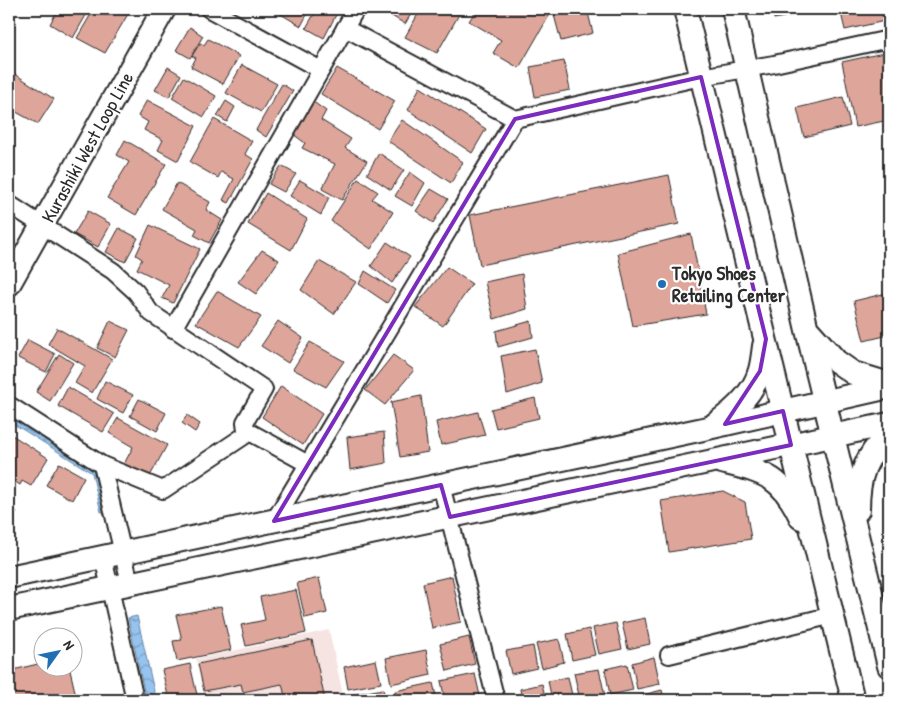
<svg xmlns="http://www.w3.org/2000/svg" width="898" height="709" font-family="'Patrick Hand',sans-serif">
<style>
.built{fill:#f5e4e1}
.water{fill:url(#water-waves);stroke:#6b87a1}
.building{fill:#dea59a;stroke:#2b2b2b}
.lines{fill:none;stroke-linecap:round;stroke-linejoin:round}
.street-casing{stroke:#2b2b2b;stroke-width:20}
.secondary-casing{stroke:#2b2b2b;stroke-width:26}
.street{stroke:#fff;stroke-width:16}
.secondary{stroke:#fff;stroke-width:22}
.marked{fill:none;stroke:#7b2cbf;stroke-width:4;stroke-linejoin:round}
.poi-dot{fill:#1f6fb2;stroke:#fff;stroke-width:2}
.labels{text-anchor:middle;stroke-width:4.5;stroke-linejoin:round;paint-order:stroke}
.street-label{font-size:19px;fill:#2b2b2b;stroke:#fff}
.poi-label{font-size:19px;font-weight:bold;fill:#2b2b2b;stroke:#fff;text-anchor:start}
</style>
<defs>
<pattern id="water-waves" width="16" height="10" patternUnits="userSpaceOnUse" patternTransform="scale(1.25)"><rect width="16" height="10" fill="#95c4f0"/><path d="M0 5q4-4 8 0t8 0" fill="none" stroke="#7a9fc3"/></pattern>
</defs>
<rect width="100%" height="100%" fill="#fff"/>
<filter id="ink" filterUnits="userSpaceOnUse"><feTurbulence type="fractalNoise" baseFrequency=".02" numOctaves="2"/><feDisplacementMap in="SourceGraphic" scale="10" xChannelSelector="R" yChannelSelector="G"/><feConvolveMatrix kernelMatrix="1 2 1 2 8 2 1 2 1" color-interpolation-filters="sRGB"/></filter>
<g filter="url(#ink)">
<path class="built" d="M329,630L344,700H205L196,659Z"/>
<g class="water">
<path d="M9,410L99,467L110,511L101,512L92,473L9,421Z"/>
<path d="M137,616L156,700H146L128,618Z"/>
</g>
<g class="building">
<path d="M49,9H86L89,10L73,38L50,24L56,13Z"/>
<path d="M94,9H131L105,53L77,38Z"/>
<path d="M272,9H310L301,26Z"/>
<path d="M317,9H339L324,38L306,28Z"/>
<path d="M380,9H414L405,24Z"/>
<path d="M421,9H457L461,11L437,53L405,37Z"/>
<path d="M477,9H536L549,16L519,68L493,53L501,40L469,21Z"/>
<path d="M581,9H587L593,33L561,41L554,15Z"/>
<path d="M772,9H814V11L774,19Z"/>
<path d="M840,9H889V20L845,30Z"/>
<path d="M190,27L203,36L190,58L176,50Z"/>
<path d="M208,39L239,56L223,84L191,67L196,58L192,56L200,43L204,45Z"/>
<path d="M888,52L889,120L855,127L842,62Z"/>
<path d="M564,61L570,90L535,97L530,67Z"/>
<path d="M242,65L277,84L261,112L226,93Z"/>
<path d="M168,67L181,75L169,97L155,90Z"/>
<path d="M337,68L395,101L378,129L321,94Z"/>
<path d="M10,71L54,99L38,124L9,108V74Z"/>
<path d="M184,77L216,96L204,117L172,98Z"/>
<path d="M282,84L293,91L266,137L256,130Z"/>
<path d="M420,87L486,129L472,153L408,110Z"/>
<path d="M843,97L850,126L804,137L797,108Z"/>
<path d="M147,100L196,126L178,161L158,150L163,140L144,130L148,122L138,116Z"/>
<path d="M226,101L235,107L227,122L217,116Z"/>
<path d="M312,101L326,111L321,120L351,139L345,148L367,161L342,200L322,189L335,164L302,148L305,143L293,134Z"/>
<path d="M214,119L252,141L245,154L253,159L229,203L223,200L234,179L221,172L218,178L190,162Z"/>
<path d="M402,120L463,162L451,183L388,141Z"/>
<path d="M125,140L166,164L136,215L107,198L129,162L117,155Z"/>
<path d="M379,153L404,170L391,190L367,174Z"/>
<path d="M281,166L296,174L284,192L269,184Z"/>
<path d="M410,172L425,183L412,206L395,196Z"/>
<path d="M669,175L679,224L480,265L470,215Z"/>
<path d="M358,179L378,192L372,199L393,212L371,249L331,221Z"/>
<path d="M300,180L329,197L321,215L290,196Z"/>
<path d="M177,183L210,202L206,210L222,220L209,243L194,235L197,229L162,209Z"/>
<path d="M431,189L448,199L433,223L416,211Z"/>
<path d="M266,193L307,219L291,250L248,224Z"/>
<path d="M88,211L111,224L98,247L74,234Z"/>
<path d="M150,225L200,249L173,303L162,298L169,285L137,269L142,259L136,255Z"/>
<path d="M119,228L138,238L125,262L106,252Z"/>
<path d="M691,234L706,314L633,326L618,253Z"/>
<path d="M387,242L410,257L392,283L371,266Z"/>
<path d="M262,250L279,260L256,294L238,282Z"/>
<path d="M319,261L356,282L334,314L301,290Z"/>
<path d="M447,267L472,284L443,326L415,307Z"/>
<path d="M365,271L395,290L387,303L359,284Z"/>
<path d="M522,274L527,309L494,319L485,282Z"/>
<path d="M217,291L261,317L239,347L196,323Z"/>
<path d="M887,293L889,301V335L864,341L854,301Z"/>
<path d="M110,321L129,330L115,357L97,348Z"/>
<path d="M278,321L303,338L288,363L261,346Z"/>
<path d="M531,321L533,337L498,347L496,331Z"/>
<path d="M57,328L112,359L92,393L75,383L85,366L48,344Z"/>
<path d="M28,340L55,354L46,372L18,358Z"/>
<path d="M310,342L344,361L326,387L293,369Z"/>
<path d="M535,349L542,383L507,394L501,356Z"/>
<path d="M59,354L73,363L50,401L36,392Z"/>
<path d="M393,355L414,370L385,405L365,390Z"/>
<path d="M105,381L133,395L123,413L97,399Z"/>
<path d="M281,386L322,414L303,445L262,417Z"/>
<path d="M68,387L114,414L103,432L58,406Z"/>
<path d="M421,396L428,452L400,457L391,402Z"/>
<path d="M535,398L539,418L496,428L491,409Z"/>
<path d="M139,399L166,413L157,431L130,416Z"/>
<path d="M478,412L485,435L441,445L436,422Z"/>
<path d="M187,415L200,424L195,432L182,423Z"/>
<path d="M118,418L167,445L149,478L124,464L133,447L109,433Z"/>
<path d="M384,432L386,463L350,470L347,437Z"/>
<path d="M12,435L48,458L31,486L22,481L20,485L9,478L11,473L9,472V441Z"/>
<path d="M59,463L84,477L72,500L46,485Z"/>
<path d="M723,491L745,502L751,539L669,552L661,501Z"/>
<path d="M9,507L17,512L9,524Z"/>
<path d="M452,576L461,622L432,628L423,583Z"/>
<path d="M319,578L327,613L305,618L297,583Z"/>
<path d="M296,590L306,633L246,646L241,625L265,620L260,597Z"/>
<path d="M221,606L231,650L177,661L173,641L182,640L176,615Z"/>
<path d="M645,618L650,644L628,649L622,623Z"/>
<path d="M616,623L622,649L599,654L593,628Z"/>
<path d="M589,629L595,655L572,660L567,634Z"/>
<path d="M469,637L475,664L447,671L440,644Z"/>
<path d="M559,639L564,662L542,668L536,644Z"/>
<path d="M312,640L325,700H286L282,684L243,692L241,684L204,691L198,664Z"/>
<path d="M533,646L537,668L511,674L506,651Z"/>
<path d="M426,650L431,675L391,684L386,658Z"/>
<path d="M654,657L660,684L637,689L632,663Z"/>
<path d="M376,660L381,683L348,689L344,667Z"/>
<path d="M42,663V666H69L77,700H9V671Z"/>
<path d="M190,664L197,695L169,700L162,670Z"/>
<path d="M627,664L633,690L610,695L605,669Z"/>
<path d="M599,669L605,696L580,700L574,673Z"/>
<path d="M475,674L481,700H445L441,681Z"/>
<path d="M568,677L573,700H552L548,681Z"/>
<path d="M433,683L437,700H397L395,691Z"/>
<path d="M542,684L546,700H522L520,689Z"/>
<path d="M383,689L385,700H351L350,695Z"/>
<path d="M662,690L664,700H636L635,697Z"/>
</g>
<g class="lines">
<defs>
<g id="street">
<path d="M209,9L321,70"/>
<path d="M345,28L515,119L701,77L774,64L889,39"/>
<path d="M9,204L113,271L136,292L151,313L264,389L245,422L246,430L308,464"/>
<path d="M173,329L356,9"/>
<path d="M9,405L102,465L163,490L250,432"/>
<path d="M102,465L130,583"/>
<path d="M441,485L496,700"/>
<path d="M274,521L515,119"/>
<path d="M103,557L135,700"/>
<path d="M669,655L833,615"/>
</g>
<g id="secondary">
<path d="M685,9L853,700"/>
<path d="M733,9L807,330L889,666"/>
<path d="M9,284L164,9"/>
<path d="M810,332L836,361L853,373L889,384"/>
<path d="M715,424C734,411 754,393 760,370C762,363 763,354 764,346"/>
<path d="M722,462C765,473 781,475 801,518"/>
<path d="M858,510C858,476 865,457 889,433"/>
<path d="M9,577L708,428L889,387"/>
<path d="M9,609L889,424"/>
</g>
</defs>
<use href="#street" class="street-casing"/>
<use href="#secondary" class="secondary-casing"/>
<use href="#street" class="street"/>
<use href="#secondary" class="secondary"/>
</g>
</g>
<path class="marked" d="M701,77L766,339L760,371L725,424L783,411L791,445L450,517L441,485L274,521L515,119Z"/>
<circle class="poi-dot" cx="662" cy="284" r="5"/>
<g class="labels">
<g class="street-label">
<text transform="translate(87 147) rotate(-61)" y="7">Kurashiki West Loop Line</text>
</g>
<g class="poi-label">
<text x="672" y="280">Tokyo Shoes<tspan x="672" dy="22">Retailing Center</tspan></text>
</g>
</g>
<rect width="898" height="709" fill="none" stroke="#fff" stroke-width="30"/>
<rect x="15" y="15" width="868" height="679" fill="none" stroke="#2b2b2b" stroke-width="2" filter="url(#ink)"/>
<g transform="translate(58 652) rotate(57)"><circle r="24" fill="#ffffff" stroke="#aaaaaa"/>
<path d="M0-4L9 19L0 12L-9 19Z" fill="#1f6fb2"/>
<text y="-8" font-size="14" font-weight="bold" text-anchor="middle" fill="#2b2b2b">N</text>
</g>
</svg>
